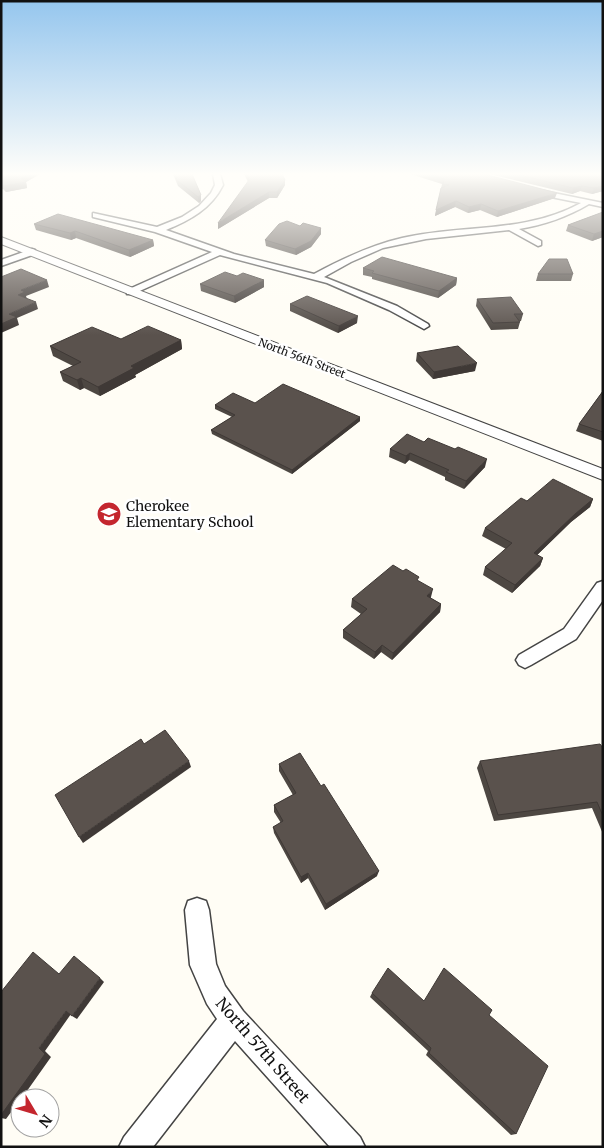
<svg xmlns="http://www.w3.org/2000/svg" width="604" height="1148" font-family="Merriweather,serif">
<style>
.lines{fill:none;stroke-linecap:round;stroke-linejoin:round}
.minor-casing{stroke:#444;stroke-width:3}
.tertiary-casing{stroke:#444;stroke-width:2}
.minor{fill:#fff;fill-rule:evenodd}
.tertiary{fill:#fff;fill-rule:evenodd}
.wall{fill:#4d4742}
.shaded-wall{fill:#3f3936}
.building{fill:#5a524d;stroke:#3f3936}
.labels{text-anchor:middle;stroke-width:5;stroke-linejoin:round;paint-order:stroke}
.far-street-label{font-size:11px;fill:#111;stroke:#fff}
.poi-label{font-size:14px;fill:#111;stroke:#fff;text-anchor:start}
.near-street-label{font-size:16px;fill:#111;stroke:#fff}
</style>
<rect width="100%" height="100%" fill="#fffdf5"/>
<g class="lines">
<defs>
<g id="minor">
<path d="M213,174H220L223,185C211,209 190,220 166,230L234,254L314,274C342,259 371,245 402,238C464,224 524,234 581,203L531,193V189H534L603,203V207L589,204C567,217 544,225 519,229L541,241V245L538,246L509,230L426,239L383,248L351,262L324,277L397,306L428,324L429,326L424,329L389,310L327,283L220,255L133,294H127V290L212,252L155,232L93,217V213L157,227L182,217L199,206L211,193L215,185Z"/>
<path d="M32,249L35,250V254L1,266V260Z"/>
<path d="M603,581V600L576,639L531,665L525,668L519,665L516,660L519,655L564,629L597,583Z"/>
<path d="M197,898L206,901L209,910L216,964L225,986L243,1011L360,1137L365,1147H330L235,1041L153,1147H119L124,1137L217,1019L207,1004L190,965L185,910L188,901Z"/>
</g>
<path id="tertiary" d="M1,237L603,469V480L1,244Z"/>
</defs>
<use href="#minor" class="minor-casing"/>
<use href="#tertiary" class="tertiary-casing"/>
<use href="#minor" class="minor"/>
<use href="#tertiary" class="tertiary"/>
</g>
<g class="wall">
<path d="M1,174H40L26,182L27,188L6,192L3,189L1,190Z"/>
<path d="M173,174H192L201,195V201L199,203L178,186Z"/>
<path d="M244,174H282L285,180V185L277,198H269L218,229L248,182Z"/>
<path d="M410,174H484L555,198L497,217L480,210L468,213L455,207L435,216L442,184Z"/>
<path d="M489,174H603V191L592,194L580,191L572,194Z"/>
<path d="M603,212V237L592,241L566,231L568,225Z"/>
<path d="M34,224L153,240L154,246L130,257L76,238L71,240L36,230Z"/>
<path d="M321,234L311,247L296,255L266,246L265,240Z"/>
<path d="M363,268L457,278L456,285L438,298L372,279V277L363,275Z"/>
<path d="M538,274H573L571,281H536Z"/>
<path d="M237,276L264,287L235,303L201,291L200,284Z"/>
<path d="M477,299L523,314L521,321H519L520,322L518,329L491,330L476,306Z"/>
<path d="M290,304L357,323L338,333L290,311Z"/>
<path d="M121,339L181,340L182,349L135,375L136,377L100,396L84,388L80,390L63,381L60,372L73,366L53,356L50,346Z"/>
<path d="M417,353L475,371L433,379L416,361Z"/>
<path d="M603,391V441L576,431L579,424Z"/>
<path d="M255,403L360,417V421L292,474L212,434L211,430L232,417L215,409V405Z"/>
<path d="M424,442L455,449L485,467L464,489L445,480V477L409,460L405,464L389,457L390,449Z"/>
<path d="M593,499L590,507L571,522L537,555L543,558L540,566L512,593L483,575L485,567L506,549L482,536L485,528L527,501Z"/>
<path d="M419,581L431,597V598L441,604L440,612L392,660L381,652L374,659L343,638V630L361,614L351,607L352,599Z"/>
<path d="M603,748V834L592,808L494,821L477,768L480,761Z"/>
<path d="M279,764L377,876L325,910L308,878L301,883L274,833L273,827L281,823L274,812V805L293,795L279,771Z"/>
<path d="M372,993L489,1015L516,1134L511,1135L426,1055L428,1051L370,997Z"/>
</g>
<g class="shaded-wall">
<path d="M28,174H40L26,182L27,188L6,192L4,186Z"/>
<path d="M285,180V185L277,198V192Z"/>
<path d="M582,186L580,191L572,194L573,188Z"/>
<path d="M603,186V191L592,194L594,188Z"/>
<path d="M269,192V198L218,229V223Z"/>
<path d="M557,193L555,198L497,217L498,211Z"/>
<path d="M201,195V201L199,203L198,197Z"/>
<path d="M456,201L455,207L435,216L436,210Z"/>
<path d="M481,204L480,210L468,213L469,207Z"/>
<path d="M321,228V234L311,247L296,255L295,249Z"/>
<path d="M75,231L76,238L71,240L70,233Z"/>
<path d="M603,231V237L592,241L594,234Z"/>
<path d="M153,240L154,246L130,257L129,250Z"/>
<path d="M457,278L456,285L438,298L439,291Z"/>
<path d="M47,280L49,287L26,296L27,299L18,295L21,290Z"/>
<path d="M264,280V287L235,303L234,296Z"/>
<path d="M36,302L38,309L17,318L19,325L1,333V324L9,314Z"/>
<path d="M358,316L357,323L338,333L339,326Z"/>
<path d="M181,340L182,349L135,375L136,377L100,396L98,387L131,366Z"/>
<path d="M477,363L475,371L433,379L434,372Z"/>
<path d="M81,378L84,388L80,390L77,380Z"/>
<path d="M360,417V421L292,474V470Z"/>
<path d="M410,453L409,460L405,464L406,456Z"/>
<path d="M487,459L485,467L464,489L466,481Z"/>
<path d="M593,499L590,507L571,522L531,561L534,553L575,514Z"/>
<path d="M543,558L540,566L512,593L515,585Z"/>
<path d="M433,589L431,597L425,603L427,596Z"/>
<path d="M441,604L440,612L392,660L393,653Z"/>
<path d="M382,645L381,652L374,659L375,652Z"/>
<path d="M189,761L191,767L83,843L79,837Z"/>
<path d="M379,871L377,876L325,910L326,904Z"/>
<path d="M308,873V878L301,883V877Z"/>
<path d="M100,978L104,982L77,1019L72,1016Z"/>
<path d="M66,1011L71,1014L45,1051L51,1057L22,1098H20V1100L6,1119L1,1118V1115L39,1048Z"/>
</g>
<g class="building">
<path d="M1,174H28L21,178L26,182L4,186L1,184Z"/>
<path d="M175,174H192L201,195L198,197L177,180Z"/>
<path d="M246,174H282L285,180L277,192H269L218,223L249,180Z"/>
<path d="M429,174H484L557,193L498,211L481,204L469,207L456,201L436,210L441,188L449,185L443,184L444,179Z"/>
<path d="M515,174H603V186L594,188L582,186L573,188Z"/>
<path d="M603,212V231L594,234L568,225Z"/>
<path d="M58,214L153,240L129,250L75,231L70,233L34,224Z"/>
<path d="M287,221L300,226L303,223L321,228L311,241L295,249L265,240L279,224Z"/>
<path d="M382,257L457,278L439,291L372,273L374,271L363,268Z"/>
<path d="M549,259H567L573,274H538Z"/>
<path d="M21,269L47,280L21,290L25,292L18,295L36,302L9,314L17,317L1,324V277Z"/>
<path d="M225,272L237,276L243,273L264,280L234,296L200,284Z"/>
<path d="M307,296L358,316L339,326L290,304Z"/>
<path d="M511,297L523,314H514L520,322L493,323L477,299Z"/>
<path d="M148,326L181,340L131,366L134,368L98,387L81,378L77,380L60,372L81,362L50,346L92,327L121,339Z"/>
<path d="M458,346L477,363L434,372L417,353Z"/>
<path d="M283,384L360,417L292,470L211,430L235,415L215,405L233,393L255,403Z"/>
<path d="M603,391V432L579,424Z"/>
<path d="M407,434L424,442L428,438L455,449L458,447L487,459L466,481L446,472L449,470L410,453L406,456L390,449Z"/>
<path d="M553,479L593,499L575,514L534,553L543,558L515,585L485,567L512,543L485,528L521,498L527,501Z"/>
<path d="M393,565L403,571L406,569L419,577L417,580L433,589L427,596L441,604L393,653L382,645L375,652L343,630L367,609L352,599Z"/>
<path d="M165,730L189,761L79,837L55,795L141,739L144,744Z"/>
<path d="M600,744L603,748V816L597,802L498,815L480,761Z"/>
<path d="M300,753L321,786L324,784L379,871L326,904L308,873L301,877L273,827L283,821L274,805L296,793L279,764Z"/>
<path d="M33,952L59,974L74,956L100,978L72,1016L66,1011L39,1048L45,1054L1,1115V992Z"/>
<path d="M388,968L424,1001L444,968L492,1010L489,1015L548,1066L516,1134L429,1053L431,1048L372,993Z"/>
</g>
<linearGradient id="sky" x2="0" y2="1"><stop stop-color="#95c6ee"/><stop offset="0.52" stop-color="#fffefa"/><stop offset="1" stop-color="#fffefa" stop-opacity="0"/></linearGradient>
<rect width="604" height="335" fill="url(#sky)"/>
<defs>
<symbol id="school-disc" viewBox="-11 -11 22 22"><circle r="9.5" fill="#c4262e" stroke="#fff"/><path d="M0-5L7-2L0 1L-7-2ZM-4 1L0 2.5L4 1V4Q0 6-4 4Z" fill="#fff"/></symbol>
</defs>
<g fill-rule="evenodd">
<use href="#school-disc" x="95" y="500" width="28" height="28"/>
</g>
<g class="labels">
<g class="far-street-label">
<text transform="translate(302 358) rotate(21)" y="4">North 56th Street</text>
</g>
<g class="poi-label">
<text x="126" y="511">Cherokee<tspan x="126" dy="16">Elementary School</tspan></text>
</g>
<g class="near-street-label">
<text transform="translate(263 1050) rotate(49)" y="6">North 57th Street</text>
</g>
</g>
<rect width="604" height="1148" fill="none" stroke="#111111" stroke-width="5"/>
<g transform="translate(35 1113) rotate(128)"><circle r="24" fill="#ffffff" stroke="#a0a0a0"/>
<path d="M0-4L9 19L0 12L-9 19Z" fill="#c4262e"/>
<text y="-8" font-size="14" font-weight="bold" text-anchor="middle" fill="#111111">N</text>
</g>
</svg>
